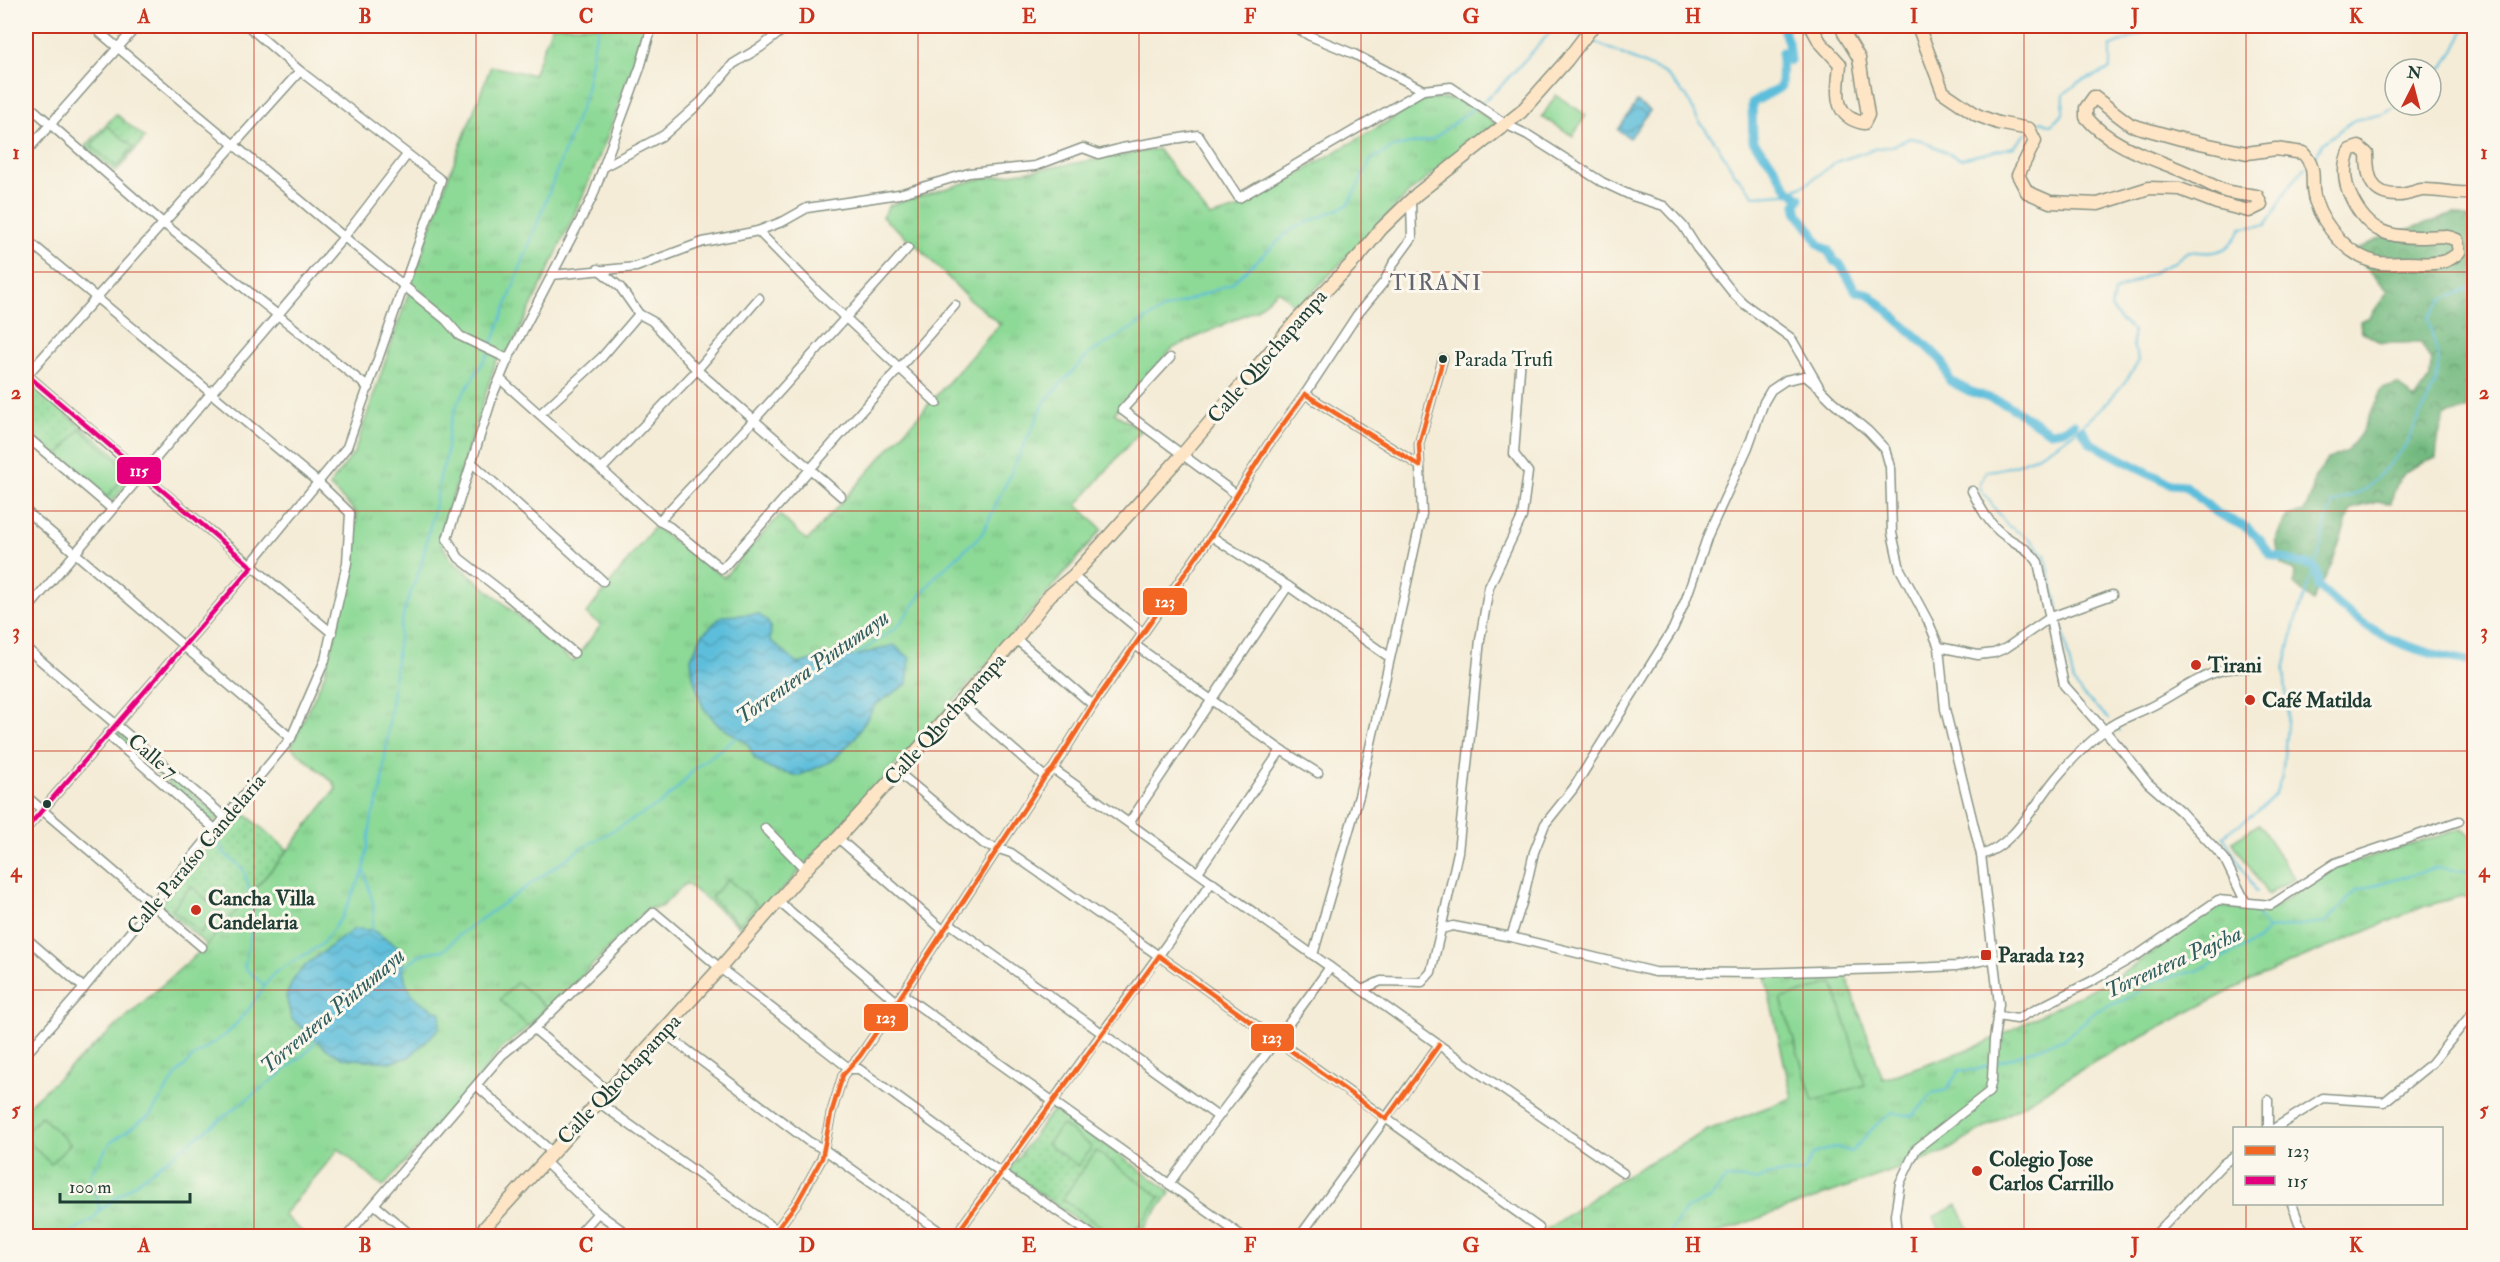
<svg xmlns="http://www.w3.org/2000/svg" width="2500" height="1262" font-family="'IM FELL Double Pica',serif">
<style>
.grass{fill:url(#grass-tufts);stroke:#568b65;stroke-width:1.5}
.forest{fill:url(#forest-crowns);stroke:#487b5a;stroke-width:1.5}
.park{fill:url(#park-dots);stroke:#568b65;stroke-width:1.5}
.garden{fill:#8dd996;stroke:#568b65;stroke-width:1.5}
.water{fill:url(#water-waves);stroke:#3e7e88;stroke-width:1.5}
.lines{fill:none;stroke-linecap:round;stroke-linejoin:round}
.stream{stroke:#5dbedb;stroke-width:2}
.canal{stroke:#5dbedb;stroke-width:9}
.street-casing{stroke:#8a9486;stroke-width:11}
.secondary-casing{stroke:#8a9486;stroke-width:15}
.street{stroke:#fff;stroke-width:8}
.secondary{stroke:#fee5c5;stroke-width:12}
.bus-1-casing{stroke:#fbf7ec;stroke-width:9}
.bus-2-casing{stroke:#fbf7ec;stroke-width:9}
.bus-1{stroke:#f26522;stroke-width:4.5}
.bus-2{stroke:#e5007d;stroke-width:4.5}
.grid{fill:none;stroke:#c8321e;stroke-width:1.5;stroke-opacity:0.55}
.bus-dot{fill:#1f3d34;stroke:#fbf7ec;stroke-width:2}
.poi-dot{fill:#c8321e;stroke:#fbf7ec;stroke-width:2}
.labels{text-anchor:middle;stroke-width:6;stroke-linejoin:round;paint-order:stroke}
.bus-label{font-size:20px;fill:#1f3d34;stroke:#fbf7ec;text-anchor:start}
.street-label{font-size:21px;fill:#1f3d34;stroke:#fbf7ec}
.poi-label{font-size:21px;font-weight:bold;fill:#1f3d34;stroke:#fbf7ec;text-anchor:start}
.neighbourhood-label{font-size:22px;letter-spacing:1.5px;fill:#626470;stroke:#fbf7ec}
.water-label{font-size:22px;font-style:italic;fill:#2e5d5e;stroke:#fbf7ec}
.line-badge{stroke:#fbf7ec;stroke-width:2}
.badge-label{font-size:16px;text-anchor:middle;font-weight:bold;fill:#fff}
.neatline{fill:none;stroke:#c8321e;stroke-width:2}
.grid-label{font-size:20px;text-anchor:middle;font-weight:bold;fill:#c8321e}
</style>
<defs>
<pattern id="grass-tufts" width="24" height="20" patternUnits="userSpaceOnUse" patternTransform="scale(1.5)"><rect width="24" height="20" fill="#8dd996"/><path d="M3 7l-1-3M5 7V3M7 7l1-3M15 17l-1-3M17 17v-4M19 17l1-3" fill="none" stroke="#79bb82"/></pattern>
<pattern id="forest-crowns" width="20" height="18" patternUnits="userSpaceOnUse" patternTransform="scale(1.5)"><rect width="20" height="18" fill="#72b97f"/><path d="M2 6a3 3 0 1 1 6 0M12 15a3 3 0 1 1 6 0" fill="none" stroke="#5d9869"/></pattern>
<pattern id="park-dots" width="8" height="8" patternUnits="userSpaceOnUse" patternTransform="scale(1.5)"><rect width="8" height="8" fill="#8dd996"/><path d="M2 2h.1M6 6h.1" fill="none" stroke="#79bb82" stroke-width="1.8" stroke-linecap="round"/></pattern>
<pattern id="water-waves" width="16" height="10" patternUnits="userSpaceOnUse" patternTransform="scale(1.5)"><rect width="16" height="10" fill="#5dbedb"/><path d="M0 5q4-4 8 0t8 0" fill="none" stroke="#4c9cb2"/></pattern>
</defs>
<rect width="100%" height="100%" fill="#fbf7ec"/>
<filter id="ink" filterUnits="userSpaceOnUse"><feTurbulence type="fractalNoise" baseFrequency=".0167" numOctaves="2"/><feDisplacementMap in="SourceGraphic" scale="12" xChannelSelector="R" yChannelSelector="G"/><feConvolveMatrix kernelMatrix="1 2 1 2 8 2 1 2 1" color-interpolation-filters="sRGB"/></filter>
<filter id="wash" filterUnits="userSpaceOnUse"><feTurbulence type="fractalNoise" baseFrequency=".008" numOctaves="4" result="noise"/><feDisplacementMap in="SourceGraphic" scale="24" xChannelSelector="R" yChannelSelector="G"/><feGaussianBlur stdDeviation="1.35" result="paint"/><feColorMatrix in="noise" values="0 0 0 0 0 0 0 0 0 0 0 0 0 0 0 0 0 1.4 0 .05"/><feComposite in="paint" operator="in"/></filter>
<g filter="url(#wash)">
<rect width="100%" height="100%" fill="#f4ecd7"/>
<g class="grass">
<path d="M552,26H644C614,138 562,243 511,348L496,361L439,539L450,558L573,662L601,625L586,614L654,527L724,577L780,515L807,541L1000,324L969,299L917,246L882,217L890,205L975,180L1158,149L1210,217L1238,209L1426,99H1461L1499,126L1449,161L1410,192L1297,308L1278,290L1257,309L1173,348L1114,413L1141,430L1077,505L1102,529L981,671L745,931L686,883L661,907L647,909L548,1011L499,1051L477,1081L383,1187L339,1149L283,1215L307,1236H26V1107L207,945L288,850L336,789L334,783L291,747L324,676L353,565L357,513L329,486L354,453L446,183L491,66L533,75Z"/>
<path d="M117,730L218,816L216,822H212L113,734Z"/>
<path d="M2461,829L2474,836V900L2462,896L2425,906L2251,980L2099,1059L1945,1152L1709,1236H1537L1623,1177L1708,1130L1792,1098L1765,976L1845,973L1883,1079L1983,1044L2120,975L2218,905L2270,910L2334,868Z"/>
</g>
<path class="forest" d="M2454,214L2474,220V369L2467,409L2445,415L2438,438L2436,458C2407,469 2398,471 2391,503L2378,502L2351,509L2331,566L2313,601L2294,584L2295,572L2282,564C2273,541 2275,536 2288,516L2304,512L2311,496L2315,477L2328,459L2347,451L2360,435L2382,389L2398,384L2415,400L2430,378L2431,360L2421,343H2381L2361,331L2360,321L2370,317L2388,291L2359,259L2357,249L2384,237Z"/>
<g class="park">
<path d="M116,114L145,138L116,172L85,147Z"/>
<path d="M29,384L133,468V477L110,504L26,432V385Z"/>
<path d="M239,809L288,850L207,945L160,904Z"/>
<path d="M1054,1108L1171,1192L1138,1236H1100L1008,1171Z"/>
</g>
<g class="garden">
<path d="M1556,95L1586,115L1573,136L1542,117Z"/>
<path d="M108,126L133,147L117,167L91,146Z"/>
<path d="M80,429L129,471L107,497L58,456Z"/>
<path d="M2259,824L2294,878L2268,895L2232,841Z"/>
<path d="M728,879L757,905L739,924L711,898Z"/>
<path d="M191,886L219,911L200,933L172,909Z"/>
<path d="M517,982L546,1007L528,1026L500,1000Z"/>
<path d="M1833,983L1865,1085L1813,1101L1781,999Z"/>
<path d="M41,1116L70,1144L51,1164L26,1139V1132Z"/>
<path d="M1062,1125L1092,1147L1078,1166L1047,1144Z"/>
<path d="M1096,1151L1160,1197L1132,1236H1115L1062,1199Z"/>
<path d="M1957,1205L1971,1233L1964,1236H1943L1933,1217Z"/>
</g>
<g class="water">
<path d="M1637,102L1650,111L1630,138L1618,130Z"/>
<path d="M758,614C770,622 772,625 770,640L798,664L819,658L843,655L853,657L894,645L910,658L907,684L875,705L855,738L832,761L798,776L770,769L755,759L747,743L717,724L703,707L693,677L691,658L702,635L722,616Z"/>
<path d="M354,929L372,930L400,948C406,986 403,995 441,1013L439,1029L409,1057L391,1062L342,1058L325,1048L291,1018L286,996L294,978L307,964Z"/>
</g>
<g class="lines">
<g class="stream">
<path d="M1556,26L1580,36"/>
<path d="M1588,39L1664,73L1687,97L1697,118L1716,143L1735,174L1754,196L1785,194L1808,183L1836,162L1874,149L1893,146L1910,138L1921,140L1960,159L2014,147L2026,133"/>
<path d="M2431,77C2454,60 2454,49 2466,26"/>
<path d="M1481,103L1500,87L1556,26"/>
<path d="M2032,127L2042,121L2051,125L2063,114L2064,94L2078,83L2110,69V47L2145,32L2147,26"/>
<path d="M2314,159L2323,143L2354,120L2384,114L2399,105"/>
<path d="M490,349L585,96L595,38L600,26"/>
<path d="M2058,608L2045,555L2030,539L2007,525L1980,488V483L1987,471C2046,465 2109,410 2139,361L2133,346V331L2121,321L2111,308L2114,292L2174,262L2188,251C2215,254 2228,255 2241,228L2266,225C2281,204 2286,185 2306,167"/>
<path d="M2060,618L2074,683L2082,694L2109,719"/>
<path d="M851,659L898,626L935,577L982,534L1045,401L1089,354L1162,310L1231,284L1292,229L1348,205L1371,160L1394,147L1432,140L1476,106"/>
<path d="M2116,726L2120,731"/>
<path d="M218,841L225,854L244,870L253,906L252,929L244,967L265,986"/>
<path d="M2257,892L2223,836L2258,811L2275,795L2282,777L2288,713L2284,670L2295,622L2321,548L2325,524L2332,504L2366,489L2404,449L2436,382L2439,361L2428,318L2443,300L2472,287L2474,270"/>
<path d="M2252,908L2268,929"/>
<path d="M372,932L374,907L364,870L372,816L381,792L400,628L406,605L421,566L438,491L440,476L446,458L449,427L458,402L488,354"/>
<path d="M402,968L423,953L444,950L460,934L580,849L660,804L679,787L696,767L740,735"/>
<path d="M1996,1063L2065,1038L2098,1010L2126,999L2157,980L2200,970L2258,940L2268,929L2325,922L2357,890L2438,868L2474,872"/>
<path d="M100,1210L90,1174L110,1143L151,1114L177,1074L194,1056L228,1033L248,1010L274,973L321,945L342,917L364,870"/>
<path d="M65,1236L93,1219L100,1210L279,1075L310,1049L317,1038"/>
<path d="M1667,1236L1685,1210L1710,1199L1726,1178L1756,1180L1770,1175L1804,1172L1813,1154L1836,1147L1851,1152L1877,1124L1893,1113L1913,1116L1933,1093L1947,1090L1959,1070H1976L1990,1065"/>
</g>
<g class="canal">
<path d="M1782,26L1788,42L1790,61L1782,52L1781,87L1752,103L1753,141L1771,162L1789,191"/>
<path d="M1795,194L1800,198L1796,205L1798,214L1811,230L1819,245L1828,250L1834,261L1840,264L1856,291L1869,294L1930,349L1942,361L1950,381L1969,391L2006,404L2050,432L2063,430L2074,424"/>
<path d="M2082,430L2091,443L2121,459L2171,484L2185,485L2215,512L2247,528L2260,540L2270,555L2311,566"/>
<path d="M2316,569L2319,587C2367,634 2408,652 2474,662"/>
</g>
</g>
</g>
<g filter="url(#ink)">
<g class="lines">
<defs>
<g id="street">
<path d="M92,26L344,237L446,320L460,336L508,359"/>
<path d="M1294,26L1310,36L1354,54L1423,90L1451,87L1507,125L1528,135L1602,182L1632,196L1664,206L1683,226L1697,248L1733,293L1743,303L1791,338L1821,390L1832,401L1868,431L1885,449L1890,467L1892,533L1900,569L1928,621L1939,647L1945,709L1981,855L1999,1004L1994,1040L1992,1079L1989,1092L1916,1149L1900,1183L1895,1215L1897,1236"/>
<path d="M26,103L163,223L369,388"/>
<path d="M26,152L137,26"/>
<path d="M603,167L664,135L701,102L733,64L761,47L788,26"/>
<path d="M758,231L819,293L937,403"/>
<path d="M26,239L319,483L350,513L347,563L325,660L291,738L84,988L26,1054"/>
<path d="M598,269L620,287L639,314L652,321L697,370L841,496"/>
<path d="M552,275L636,267L703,242L758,231L784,221L807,208L899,194L969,173L1035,166L1083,148L1099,154L1122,148L1198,135L1239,198L1423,90"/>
<path d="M1170,358L1122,410L1237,495"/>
<path d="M26,374L142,474L332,633"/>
<path d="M26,376L300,71"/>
<path d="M500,379L659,521L670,527L722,569L955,305"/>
<path d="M1305,394L1420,466"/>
<path d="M540,414L602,357L639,314"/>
<path d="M26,436L112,509"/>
<path d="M471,462L603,581"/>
<path d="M602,469L697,370L759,298"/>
<path d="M1972,491C1980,507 1990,526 2005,536C2018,545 2029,549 2038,562L2064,685L2121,749L2148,783L2180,811L2224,858L2245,901"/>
<path d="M26,511L291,738"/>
<path d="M659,521L753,421L908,248"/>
<path d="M1211,536L1288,586L1389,657"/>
<path d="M1073,576L1142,632"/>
<path d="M26,611L344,237L407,155"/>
<path d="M1016,639L1093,705"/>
<path d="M1135,645L1281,750L1318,773"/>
<path d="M1939,647L1978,655L1994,653L2006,648L2051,617L2112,595"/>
<path d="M26,648L226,818"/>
<path d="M574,653L504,593L459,558L447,539L494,392L508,359L592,198L640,68L652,26"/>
<path d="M959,702L1045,777"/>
<path d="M107,734L216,830"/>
<path d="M1053,769L1439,1045L1623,1173"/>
<path d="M898,772L984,844L1011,853L1159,956L1539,1228"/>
<path d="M26,796L202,947"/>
<path d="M1129,823L1288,586"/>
<path d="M765,828L806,870"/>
<path d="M26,829L252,567L255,559L347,447L441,180L300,71L248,26"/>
<path d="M838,838L944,931"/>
<path d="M1981,855C2013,847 2036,802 2056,778C2070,761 2088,743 2105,730C2120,718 2137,714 2154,705C2185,689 2211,665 2249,668"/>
<path d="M1198,872L1281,750"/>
<path d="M778,901L897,1002"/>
<path d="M949,923L1217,1116"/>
<path d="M1441,929L1458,852L1480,640L1489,587L1522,517L1528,472L1514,454L1521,355"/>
<path d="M1511,937L1523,900L1534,852L1545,824L1573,789L1673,629L1686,599L1708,535L1748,447L1764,402L1771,390L1786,380L1805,376L1816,385"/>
<path d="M26,938L84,988"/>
<path d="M1313,955L1359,796L1407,583L1422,514L1419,444L1443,359"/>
<path d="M1362,990L1381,981L1422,982L1431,972L1441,929L1453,926L1511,937L1655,972L1754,973L1914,968L1956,966L1995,958"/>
<path d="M902,994L1242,1236"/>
<path d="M1997,1016L2017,1019L2092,981L2139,954L2218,900L2271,905L2335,863L2459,821"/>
<path d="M534,1029L608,1091"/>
<path d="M663,1032L808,1141L825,1150L946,1236"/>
<path d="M477,1086L552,1152"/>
<path d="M2268,1100V1128"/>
<path d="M598,1102L777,1230"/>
<path d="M2275,1128L2323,1098L2384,1102L2432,1063L2474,1011"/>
<path d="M544,1161L598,1213L630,1236"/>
<path d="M1169,1184C1221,1110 1278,1041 1330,967"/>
<path d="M2292,1204L2299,1223L2309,1236"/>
<path d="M375,1205L412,1236"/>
<path d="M347,1236L502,1055L534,1029L654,912L720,968L850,1069H859L1001,1173L1094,1236"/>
<path d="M577,1236L598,1213"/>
<path d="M772,1236L798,1201L822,1158L831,1114L843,1075L860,1056L897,1002L1045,777L1053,769L1093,705L1211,536L1268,445L1305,394L1357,315L1384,282L1393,264L1412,238L1411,202"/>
<path d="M955,1236L1212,882"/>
<path d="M1300,1236L1439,1045"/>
<path d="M2154,1236L2223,1164L2234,1156"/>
</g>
<g id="secondary">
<path d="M1811,26L1820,42L1840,64C1838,90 1831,117 1864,123L1868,115L1859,58L1844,33L1842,26"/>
<path d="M1918,26L1943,92L1977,115L1998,123L2029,129L2035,141L2018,175L2027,192L2050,202L2098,204L2149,188L2180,189L2217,203L2249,211L2261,205L2257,196C2247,194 2235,194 2225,191C2209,185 2194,175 2178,169C2146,156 2109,145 2086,117V108L2094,97L2131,125L2181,139L2247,153L2276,149L2303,153C2319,171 2309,180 2315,200C2324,227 2350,258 2379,263C2388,264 2398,263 2407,263C2426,263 2445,267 2459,252L2457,240C2445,235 2438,236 2425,237C2389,238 2369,233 2352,199C2344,183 2342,167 2350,150L2359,147L2367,154C2367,177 2371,196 2399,195C2407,195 2415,191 2422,190C2440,189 2457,195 2474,193"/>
<path d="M477,1236L720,968L812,862L838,838L898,772L1016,639L1050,595L1073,576L1181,456L1297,320L1360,255L1381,229L1417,194L1521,112L1567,60L1593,26"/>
</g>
</defs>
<use href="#street" class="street-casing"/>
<use href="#secondary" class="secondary-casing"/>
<use href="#street" class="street"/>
<use href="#secondary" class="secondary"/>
<defs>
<g id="bus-1">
<path d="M1305,394L1420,466"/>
<path d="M1420,466L1419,444L1443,359"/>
<path d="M1159,956L1386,1119"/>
<path d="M1386,1119L1439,1045"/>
<path d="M772,1236L798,1201L822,1158L831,1114L843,1075L860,1056L897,1002L1045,777L1053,769L1093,705L1211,536L1268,445L1305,394"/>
<path d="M955,1236L1159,956"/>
</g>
<g id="bus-2">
<path d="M26,374L252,567"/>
<path d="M26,829L252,567"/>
</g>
</defs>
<use href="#bus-1" class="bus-1-casing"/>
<use href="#bus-2" class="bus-2-casing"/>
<use href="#bus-1" class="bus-1"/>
<use href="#bus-2" class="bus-2"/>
</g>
</g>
<path class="grid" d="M254,26V1236M476,26V1236M697,26V1236M918,26V1236M1139,26V1236M1361,26V1236M1582,26V1236M1803,26V1236M2024,26V1236M2246,26V1128M26,272H2474M26,511H2474M26,751H2474M26,990H2474M2246,1204V1236"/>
<g class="bus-dot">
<circle cx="1443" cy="359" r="5"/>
<circle cx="47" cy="804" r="5"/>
</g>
<g class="poi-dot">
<circle cx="2196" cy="665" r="6"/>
<circle cx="2250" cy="700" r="6"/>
<circle cx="196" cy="910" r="6"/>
<rect x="1980" y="949" width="12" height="12" rx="3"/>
<circle cx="1977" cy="1171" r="6"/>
</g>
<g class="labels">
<g class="bus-label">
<text x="1454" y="366">Parada Trufi</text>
</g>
<g class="street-label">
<text transform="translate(1267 356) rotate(-49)" y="7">Calle Qhochapampa</text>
<text transform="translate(945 719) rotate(-48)" y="7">Calle Qhochapampa</text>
<text transform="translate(153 756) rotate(40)" y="7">Calle 7</text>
<text transform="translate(196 854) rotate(-50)" y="7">Calle Paraíso Candelaria</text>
<text transform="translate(619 1079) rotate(-47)" y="7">Calle Qhochapampa</text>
</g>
<g class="poi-label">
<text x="2208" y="672">Tirani</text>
<text x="2262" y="707">Café Matilda</text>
<text x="208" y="905">Cancha Villa<tspan x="208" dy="24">Candelaria</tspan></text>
<text x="1998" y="962">Parada 123</text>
<text x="1989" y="1166">Colegio Jose<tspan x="1989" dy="24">Carlos Carrillo</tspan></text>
</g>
<g class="neighbourhood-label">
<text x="1436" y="290">TIRANI</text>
</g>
<g class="water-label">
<text transform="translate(812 666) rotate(-35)" y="8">Torrentera Pintumayu</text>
<text transform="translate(2173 961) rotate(-24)" y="8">Torrentera Pajcha</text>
<text transform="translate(332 1010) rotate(-40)" y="8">Torrentera Pintumayu</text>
</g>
</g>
<g class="line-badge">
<rect x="116" y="456" width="46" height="29" rx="6" fill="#e5007d"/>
<rect x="1142" y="587" width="46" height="29" rx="6" fill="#f26522"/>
<rect x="863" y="1003" width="46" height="29" rx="6" fill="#f26522"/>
<rect x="1250" y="1023" width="45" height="29" rx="6" fill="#f26522"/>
</g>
<g class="badge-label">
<text x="139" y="476">115</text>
<text x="1165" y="607">123</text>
<text x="886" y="1023">123</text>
<text x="1272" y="1043">123</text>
</g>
<rect width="2500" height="1262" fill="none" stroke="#fbf7ec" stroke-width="66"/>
<rect x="2233" y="1127" width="210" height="78" fill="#fbf7ec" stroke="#a3ada2" stroke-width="1.5"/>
<rect x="2245" y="1146" width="30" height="9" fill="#f26522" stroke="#a3ada2" stroke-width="1.5"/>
<text x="2287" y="1157" font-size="18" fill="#1f3d34">123</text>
<rect x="2245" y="1176" width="30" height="9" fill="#e5007d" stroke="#a3ada2" stroke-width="1.5"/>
<text x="2287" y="1187" font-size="18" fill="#1f3d34">115</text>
<g transform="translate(2413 87) rotate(6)"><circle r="28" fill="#fbf7ec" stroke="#a3ada2" stroke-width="1.5"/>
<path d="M0-4.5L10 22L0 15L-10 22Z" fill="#c8321e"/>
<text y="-9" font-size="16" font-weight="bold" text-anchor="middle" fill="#1f3d34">N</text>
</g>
<path d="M60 1193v9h130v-9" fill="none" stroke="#1f3d34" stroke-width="3"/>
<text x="69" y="1193" font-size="18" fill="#1f3d34" stroke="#fbf7ec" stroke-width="4.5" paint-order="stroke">100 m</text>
<rect x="33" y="33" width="2434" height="1196" class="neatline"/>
<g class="grid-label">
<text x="144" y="23">A</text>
<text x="365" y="23">B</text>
<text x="586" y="23">C</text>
<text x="807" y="23">D</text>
<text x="1029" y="23">E</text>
<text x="1250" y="23">F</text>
<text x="1471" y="23">G</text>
<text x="1693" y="23">H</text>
<text x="1914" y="23">I</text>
<text x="2135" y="23">J</text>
<text x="2356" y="23">K</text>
<text x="16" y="159">1</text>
<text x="2484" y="159">1</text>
<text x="16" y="399">2</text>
<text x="2484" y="399">2</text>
<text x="16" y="638">3</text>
<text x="2484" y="638">3</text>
<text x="16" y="877">4</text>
<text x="2484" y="877">4</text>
<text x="16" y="1116">5</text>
<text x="2484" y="1116">5</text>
<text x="144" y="1252">A</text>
<text x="365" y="1252">B</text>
<text x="586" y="1252">C</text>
<text x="807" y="1252">D</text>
<text x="1029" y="1252">E</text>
<text x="1250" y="1252">F</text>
<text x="1471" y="1252">G</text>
<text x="1693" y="1252">H</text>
<text x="1914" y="1252">I</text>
<text x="2135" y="1252">J</text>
<text x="2356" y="1252">K</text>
</g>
</svg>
